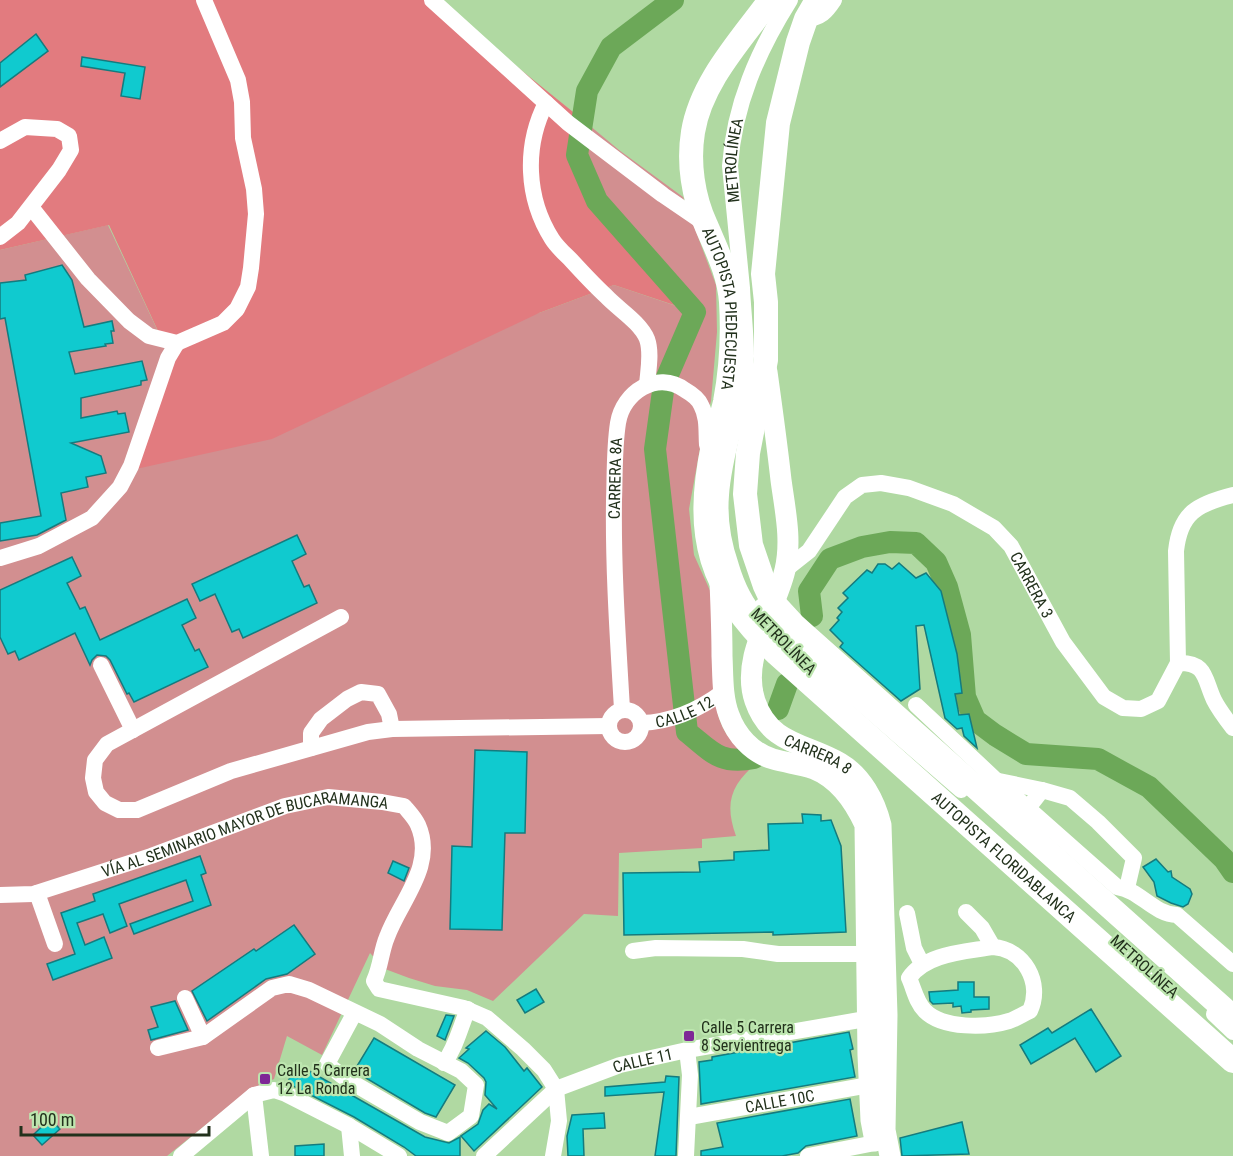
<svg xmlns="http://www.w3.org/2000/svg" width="1233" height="1156" font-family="'Roboto Condensed',sans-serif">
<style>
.green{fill:#d28f90}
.forest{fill:#e27b7f}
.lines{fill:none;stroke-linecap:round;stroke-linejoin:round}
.river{stroke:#6ca858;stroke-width:22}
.building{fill:#10cacf;stroke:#147b7e;stroke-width:1.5}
.minor{stroke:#fff;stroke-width:16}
.major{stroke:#fff;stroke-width:21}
.highway{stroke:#fff;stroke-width:24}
.poi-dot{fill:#7e2796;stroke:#bde6af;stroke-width:2}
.labels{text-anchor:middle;stroke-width:4.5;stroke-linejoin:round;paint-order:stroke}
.street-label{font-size:16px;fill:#22311c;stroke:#bde6af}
.poi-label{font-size:16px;fill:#22311c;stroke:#bde6af;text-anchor:start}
</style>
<rect width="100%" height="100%" fill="#b0d9a2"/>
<path class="green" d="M583,120L619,150L683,197L716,285L717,332L711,401L701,443L689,509L694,555L712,595L718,715C726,741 738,747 758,762C731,784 724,803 736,836L702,839V848L619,853L618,916L584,914L493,1001L467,990L435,986L409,978L385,969L370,953L322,1055L287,1036L274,1079L249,1090L167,1156H0V250L108,225L170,357L539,313L614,285L694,312L597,201L577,155Z"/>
<path class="forest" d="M0,0H434L583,120L577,155L597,201L695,312L614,285L539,313L272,439L136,469L170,357L109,225L0,250Z"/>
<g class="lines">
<g class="river">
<path d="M673,0L611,47L587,91L577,155L597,201L695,312L664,384L655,449L687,732C712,752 720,765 754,758"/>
<path d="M812,616L809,591L830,559L862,547L890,542L916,543L936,562L947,587L960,635L965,697L975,720L995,735L1026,754L1098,759L1149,787L1224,859L1233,872"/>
<path d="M778,709L787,684"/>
</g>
</g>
<g class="building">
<path d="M36,34L48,51L0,87V63Z"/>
<path d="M82,57L145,67L140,99L121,96L125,73L81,66Z"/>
<path d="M62,265L72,280L84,327L112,321L114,331H111L113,343L105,344L106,346L69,352L75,374L142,361L147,380L141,381V385L81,398V418L117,411L118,414L125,413L129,432L71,443L101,456L106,473L86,477L88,487L61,493L66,520L37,535L0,541V523L41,516L5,318L0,319V283L26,280L25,275Z"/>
<path d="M297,535L306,554L292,561L304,587L309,585L317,603L243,638L239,629L232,632L215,594L200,601L192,584Z"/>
<path d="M72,557L81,576L67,583L80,609L85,607L100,640L187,599L196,618L182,625L195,651L199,649L208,667L134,702L129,693L127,694L110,660L106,656L97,655L92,660L90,665L75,633L19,660L15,651L8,654L0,637V590Z"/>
<path d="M899,563L916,578L926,573L941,591L957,654L962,693L955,694L959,715L969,714L977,748L964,736L962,728L957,729L945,718L924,625L916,626L920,689L901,701L840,647L843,643L830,630L839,620L837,618L842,612L838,608L848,598L843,593L867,570L872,573L878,564H885L892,569Z"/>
<path d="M475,750L527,752L525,833H505L502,930L450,929L452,846L472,847Z"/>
<path d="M802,814L821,815V821L831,820L841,846L846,932L773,935V932L624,935L623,873L700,872L699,862L734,860V852L769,850L768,824L803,823Z"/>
<path d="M200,856L206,873L201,875L211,905L134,934L130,924L193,901L186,880L119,904L127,926L110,933L103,914L77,923L85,945L104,937L112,958L53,980L47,964L75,954L61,913L95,901L93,894Z"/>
<path d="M1156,859L1168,872L1171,871L1172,877L1190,889L1192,894L1188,904L1183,907L1171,903L1157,896L1154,882L1143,867Z"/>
<path d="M393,861L409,868L404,881L388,873Z"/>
<path d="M294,925L315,954L287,974L266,979L207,1021L192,991L254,949L256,951Z"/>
<path d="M958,982H974V997H989V1009L971,1010V1012L962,1013L961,1006L953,1007V1003L933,1004L930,1001L929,992L958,990Z"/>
<path d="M536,989L544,1002L525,1013L517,1000Z"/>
<path d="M175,1001L188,1030L151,1040L148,1030L158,1027L151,1007Z"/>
<path d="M1091,1009L1121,1056L1096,1072L1075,1038L1031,1064L1020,1045L1048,1028L1052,1033Z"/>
<path d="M446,1015L454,1016L445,1040L437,1036Z"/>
<path d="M486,1031L505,1047L524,1071L527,1068L542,1087L474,1151L461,1136L478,1124L483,1110L489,1104L497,1109L485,1095L486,1082L484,1078L468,1063L459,1058L469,1049L466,1048Z"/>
<path d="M849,1032L853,1049L850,1050L855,1077L701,1104L699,1062L712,1060V1057Z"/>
<path d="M374,1038L455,1085L436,1117L425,1113L354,1071Z"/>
<path d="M297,1064L425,1137L449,1143L460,1137V1156H416L404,1147L354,1117L287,1083Z"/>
<path d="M666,1076L679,1077L676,1156H655L664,1092L605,1096V1087L665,1082Z"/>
<path d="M850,1099L857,1136L806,1146L798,1153L782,1156H701V1151L723,1147L717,1123Z"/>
<path d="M604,1113L605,1128L583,1129L584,1156H568L567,1136L572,1115Z"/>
<path d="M50,1119L60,1129L42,1145L33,1135Z"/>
<path d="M962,1122L969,1154L902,1156L900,1138Z"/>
<path d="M324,1144V1156H295V1146Z"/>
</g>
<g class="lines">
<g class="minor">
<path d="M432,0L568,123L663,195L704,223"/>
<path d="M806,19C821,18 826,12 834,0"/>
<path d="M546,103C524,146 526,198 552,239C557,247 564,253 571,260C582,272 593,284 606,296C618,309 640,322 647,339C652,353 648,371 647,385"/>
<path d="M0,141L25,127L57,129L69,136L71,150L59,170L18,223L0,237"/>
<path d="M31,207L88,279L129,321L149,336L177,343L223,323L237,309L248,287L251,268L256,214L254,189L243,138L242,102L238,80L204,0"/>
<path d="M0,558L39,546L92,518L120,487L131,466L168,358L177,343"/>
<path id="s1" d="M785,570L809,551L845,497L862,485L881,483L909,488L953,504L994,528L1011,546L1063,642L1104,697L1123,708L1141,709L1158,701L1178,663C1207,662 1204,679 1214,700C1219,710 1226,719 1233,728"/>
<path d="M762,606L815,663L961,790"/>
<path d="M341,617L107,744L95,760L93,778L96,792L105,803L119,810H137L231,771L368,732L392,729L608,726"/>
<path id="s2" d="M762,621C747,607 737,586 731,566C723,543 719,519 721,495C724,447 745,404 746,356C746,333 743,311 742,288C738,247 734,206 730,166C734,105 758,51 790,0"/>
<path d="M1178,663L1176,551C1180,513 1197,504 1233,495"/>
<path d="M101,665L133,730"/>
<path d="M916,705L997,781L1117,887C1140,890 1153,914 1177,915L1233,964"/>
<path id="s3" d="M622,709C618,640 613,570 614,500C615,475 614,449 618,423C623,392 657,370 685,390C692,394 698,398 701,405C708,418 706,432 707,445"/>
<circle cx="625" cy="726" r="16"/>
<path id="s4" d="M641,723C673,722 699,710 724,691"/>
<path d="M311,748V733L321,719L347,699L361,692L378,694L389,714L392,729"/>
<path d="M999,781L1042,790"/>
<path d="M1028,808L1042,790L1070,798L1098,822L1134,858L1127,888"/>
<path d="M37,893L55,944"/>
<path id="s5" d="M0,895L33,894L151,856L285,806L328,797L382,802L404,806C409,812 415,818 418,825C436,866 400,901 387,937C381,951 381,966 374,981L379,989L464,1008L487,1018L523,1049L544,1070L556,1089L559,1121L553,1156"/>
<path d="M966,912L982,928L993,947"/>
<path d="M907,913L914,948L922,964"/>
<path d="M993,947C1024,949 1043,983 1030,1011C1023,1014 1016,1019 1009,1021C986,1028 943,1029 925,1011C916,1002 914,989 909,978C926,953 966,952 993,947Z"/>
<path d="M633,951L656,948L743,949L778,954H878"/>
<path d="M185,998L203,1037"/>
<path d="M1214,1014L1233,1032"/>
<path d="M158,1048L203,1037L272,988L289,984L309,990L380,1024L418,1049L461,1071L476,1085L471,1116L448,1133L420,1122L346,1079L327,1064L355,1012"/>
<path d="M444,1063C456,1047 460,1028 468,1009"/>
<path d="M254,1095L261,1156"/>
<path id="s6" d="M689,1117L869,1085"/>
<path d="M349,1126L352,1156"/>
<path d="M181,1156L254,1095L274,1090L286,1094L349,1126L399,1156"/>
<path id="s7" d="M484,1156L556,1089L620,1065L687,1050L877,1017"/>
<path d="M686,1156L690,1075L687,1050"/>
<path d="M808,1156L875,1143"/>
</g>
<g class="major">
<path id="s8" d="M767,372C772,408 777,444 781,480C785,510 792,540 785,570C775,613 740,656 755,701C770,745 806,743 840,763C862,776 875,801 881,825L887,1015L885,1130L890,1156"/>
<path d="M720,582C721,606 722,631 722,656C723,675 722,697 729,715C736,735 752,753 773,759C786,763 801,764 814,769C839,779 854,801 865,825L868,1055L871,1120L875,1141"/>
</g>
<g class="highway">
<path id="s9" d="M770,0C741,40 701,82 693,132C688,163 693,197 706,225C717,251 729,274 731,302C733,335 731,370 725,402C722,416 716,431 713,445C694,537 709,589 777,654L1233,1061"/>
<path d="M817,0L806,19L798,42L778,123L763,274L766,302V360L748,453L745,494L751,545L765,586L772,601L795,626L1233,1017"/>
</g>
</g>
<g class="poi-dot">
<rect x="683" y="1030" width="12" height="12" rx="3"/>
<rect x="259" y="1073" width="12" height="12" rx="3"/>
</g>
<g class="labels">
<g class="street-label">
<text dy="6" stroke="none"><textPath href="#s2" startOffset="474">METROLÍNEA</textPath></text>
<text dy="6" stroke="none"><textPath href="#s9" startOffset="336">AUTOPISTA PIEDECUESTA</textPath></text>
<text dy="6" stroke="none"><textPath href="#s3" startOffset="231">CARRERA 8A</textPath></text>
<text dy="6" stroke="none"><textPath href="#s1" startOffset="327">CARRERA 3</textPath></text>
<text transform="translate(784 641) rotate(46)" y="6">METROLÍNEA</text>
<text dy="6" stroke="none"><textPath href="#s4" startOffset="45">CALLE 12</textPath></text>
<text dy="6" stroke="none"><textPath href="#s8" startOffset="422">CARRERA 8</textPath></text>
<text dy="6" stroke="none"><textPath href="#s5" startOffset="255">VÍA AL SEMINARIO MAYOR DE BUCARAMANGA</textPath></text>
<text dy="6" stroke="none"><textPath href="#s9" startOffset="1012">AUTOPISTA FLORIDABLANCA</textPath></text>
<text transform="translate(1145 966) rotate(42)" y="6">METROLÍNEA</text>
<text dy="6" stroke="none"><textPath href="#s7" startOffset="190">CALLE 11</textPath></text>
<text dy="6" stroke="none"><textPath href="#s6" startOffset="92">CALLE 10C</textPath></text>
</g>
<g class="poi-label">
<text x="701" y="1033">Calle 5 Carrera<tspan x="701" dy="18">8 Servientrega</tspan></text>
<text x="277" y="1076">Calle 5 Carrera<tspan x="277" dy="18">12 La Ronda</tspan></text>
</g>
</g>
<path d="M21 1126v9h188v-9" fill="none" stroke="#22311c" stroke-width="3"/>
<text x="30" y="1126" font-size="18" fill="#22311c" stroke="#bde6af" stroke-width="4.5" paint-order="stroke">100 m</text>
</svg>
